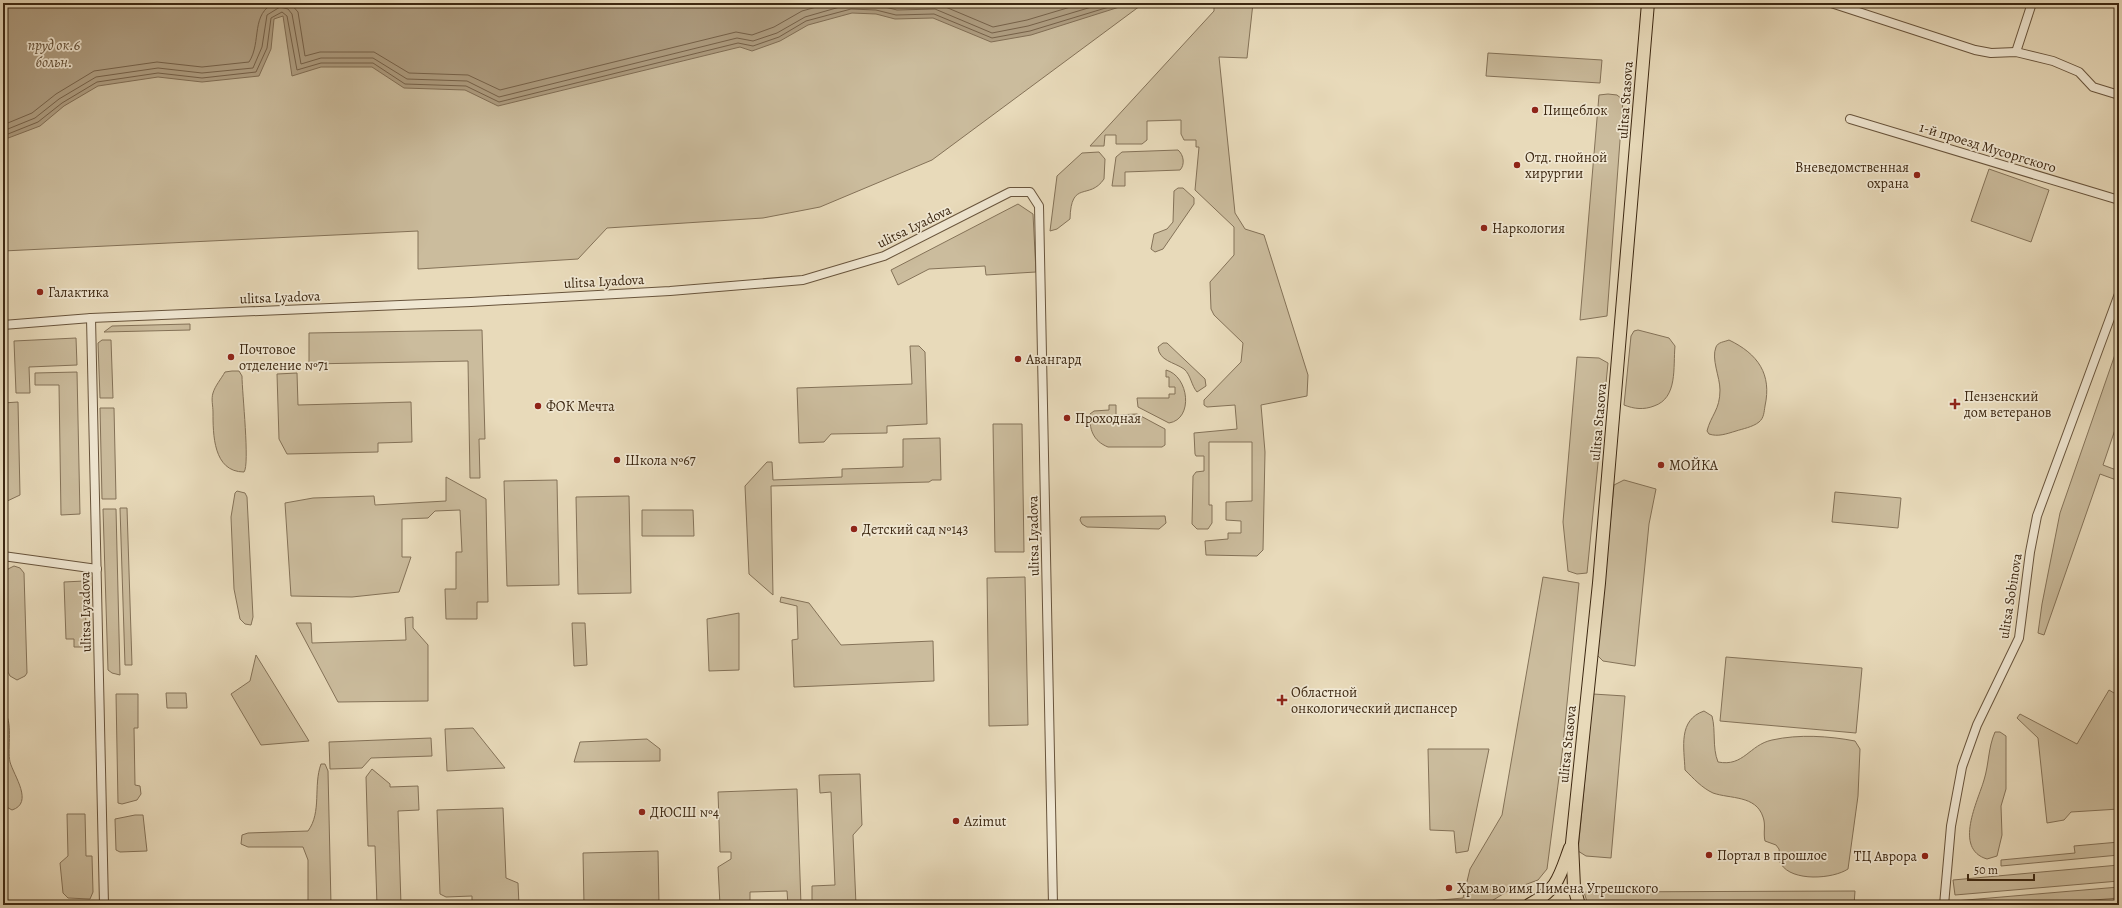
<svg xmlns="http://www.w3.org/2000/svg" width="2122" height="908" font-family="Alegreya,serif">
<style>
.green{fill:#cbbc9d;stroke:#847258}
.water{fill:#ae9d81;stroke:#816e55}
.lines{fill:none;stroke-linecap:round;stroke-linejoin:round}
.shore{stroke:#76624a;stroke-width:1}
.street-casing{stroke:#68543c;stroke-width:10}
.primary-casing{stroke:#3d2812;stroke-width:14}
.street{stroke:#f0e7d2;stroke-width:8}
.primary{stroke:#e8daba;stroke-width:12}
.poi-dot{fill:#8f2418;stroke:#f0e7d2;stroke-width:1.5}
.labels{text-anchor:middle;stroke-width:3.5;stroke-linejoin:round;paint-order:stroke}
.street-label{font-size:14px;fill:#3d2812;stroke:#f0e7d2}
.poi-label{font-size:14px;fill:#3d2812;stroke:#f0e7d2;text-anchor:start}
.water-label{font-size:15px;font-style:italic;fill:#5f4b33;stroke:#f0e7d2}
</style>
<rect width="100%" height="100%" fill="#e8daba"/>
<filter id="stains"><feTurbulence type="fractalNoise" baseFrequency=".005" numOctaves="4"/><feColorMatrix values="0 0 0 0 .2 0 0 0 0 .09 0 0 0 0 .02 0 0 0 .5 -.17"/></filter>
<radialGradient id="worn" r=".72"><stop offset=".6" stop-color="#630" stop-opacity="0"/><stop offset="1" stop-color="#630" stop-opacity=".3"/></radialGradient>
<g class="green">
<path d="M3,3H1144L932,160L820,207L763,218L607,228L578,259L418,269V231L3,251Z"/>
<path d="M1214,3H1253L1247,58L1219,57L1235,213L1245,229L1264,235L1308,375L1307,396L1261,405L1265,452L1263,550L1257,556L1206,555L1205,541L1228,539V533H1241V521L1226,520V502L1252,501V442H1209V505H1212V523L1208,529H1197L1192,524L1193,476L1196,472L1204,471V456H1196L1195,454L1194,433L1237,429L1235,405L1207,407L1204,405V400L1241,362L1243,343L1214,315L1211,309L1210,282L1234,255V227L1195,190L1199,147H1196V140H1184L1181,134V120L1147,121V140L1142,144H1116V135H1105L1104,146H1090L1214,11Z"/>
<path d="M1488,53L1602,60L1600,83L1486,76Z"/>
<path d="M1608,94L1617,95L1623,100L1607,316L1580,320L1599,95Z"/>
<path d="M1178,150C1184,155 1185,165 1180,170L1125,172V186H1112L1116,157L1122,152Z"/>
<path d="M1099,152L1105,159L1104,179C1089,201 1071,179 1070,219L1057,229L1050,231L1057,176L1082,153Z"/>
<path d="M1989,169L2049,190L2031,242L1971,221Z"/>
<path d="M1178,188H1183L1194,198V204L1163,249L1155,252L1151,249L1154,234L1167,229L1173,222L1174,191Z"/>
<path d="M1018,204L1033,214L1036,272L986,275L985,266L929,269L898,285L891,270Z"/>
<path d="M190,324V330L104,332L112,326Z"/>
<path d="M482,330L485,439H479L480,478H470L468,361L309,364V333Z"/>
<path d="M1638,330L1669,338L1675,346C1673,367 1678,398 1654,406C1644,410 1634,409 1624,405L1631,336L1634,331Z"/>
<path d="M76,338L77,365L29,367L30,393H16L14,341Z"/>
<path d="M102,340H111L113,398H100L98,343Z"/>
<path d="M1729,340C1758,354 1772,374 1765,406C1764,412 1764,418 1759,422C1753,427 1742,429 1736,431C1726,434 1718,437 1709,434L1707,431C1711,415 1720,410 1720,390C1720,377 1711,359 1716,347C1718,342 1724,342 1729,340Z"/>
<path d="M1163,343H1167L1205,379L1206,386L1197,392C1191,385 1191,375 1184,369C1174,362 1159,361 1158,347Z"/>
<path d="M2119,343V418L2103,465L2119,471V481L2100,474L2044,635L2038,633L2042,604L2060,513Z"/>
<path d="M910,346H919L925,352L927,424L887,426V433L831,434L824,442L799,443L797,388L912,384Z"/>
<path d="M1577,357L1599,358L1608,363L1587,573L1577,574L1568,571L1563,522Z"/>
<path d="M1166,370C1189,376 1194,419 1169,423L1138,407L1137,398H1169V394H1175V387H1169V377H1166Z"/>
<path d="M232,371H239L242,376C242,392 250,465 244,472C213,472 213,434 213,412C213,406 211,399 213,393C215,386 221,379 225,372Z"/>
<path d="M77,372L80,514L61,515L59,385H35V373Z"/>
<path d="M297,373L298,405L411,402L412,442L378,443V452L287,454L279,439L277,374Z"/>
<path d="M18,402L20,495L3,503V403Z"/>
<path d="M1109,405H1116V415L1137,414L1165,429V445L1162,447H1108C1093,441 1089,429 1090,414L1094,411L1109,410Z"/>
<path d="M100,408H114L116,499H102Z"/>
<path d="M993,424H1022L1024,552H995Z"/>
<path d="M940,438L941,480H932L929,482L771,486L773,595L749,574L745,486L767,462H772L773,480L842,477V469L903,467V439Z"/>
<path d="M446,477L486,499L488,602H477V619H446L445,589H456V552H462L460,510L435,511L428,518L402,519V557H411L399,592L352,597L291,596L285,503L313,498L374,496L375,505L446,501Z"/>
<path d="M557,480L559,585L507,586L504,481Z"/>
<path d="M1624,480L1656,489L1649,524L1635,666L1603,661L1597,655L1614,485Z"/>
<path d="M237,491L245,493L247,497L253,617L251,625L245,624L240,619L234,589L231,517L235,493Z"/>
<path d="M1835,492L1901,498L1898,528L1832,522Z"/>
<path d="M629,496L631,593L578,594L576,497Z"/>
<path d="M120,508H127L132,665H125Z"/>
<path d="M103,509H116L120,675L112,673L108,670Z"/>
<path d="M642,510H693L694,536H642Z"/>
<path d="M1165,516L1166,523L1159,529L1087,527L1082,524L1080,520L1081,517Z"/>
<path d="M14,566L20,568L24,573L27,673L25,676L17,680L10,676L8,672L6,573L8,569Z"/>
<path d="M1025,577L1028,725L989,726L987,578Z"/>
<path d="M1543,577L1579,583L1562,754L1547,869L1538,880L1508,891L1485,905H1402L1407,903L1463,898L1470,869L1502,815Z"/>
<path d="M84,581L87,647H74V639H66L64,582Z"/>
<path d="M781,597L809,603L841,645L933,641L934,681L794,687L792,640L798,639L797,606L780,602Z"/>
<path d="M739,613V670L709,671L707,619Z"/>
<path d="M413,617V628L428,645V701L338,702L296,623H311L312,643L406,640L405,618Z"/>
<path d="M572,623H585L587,665L574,666Z"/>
<path d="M256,655L309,741L261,745L231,694L250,681Z"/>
<path d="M1726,657L1862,668L1856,733L1720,721Z"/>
<path d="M2109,690L2119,696V809L2071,812L2064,820L2047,823L2038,738L2017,718L2020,714L2077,744Z"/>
<path d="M166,693H186L187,708H167Z"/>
<path d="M116,694H138V728H134L135,785L140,786L141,794L137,800L122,804L118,803Z"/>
<path d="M1593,694L1625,696L1611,858L1586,856L1578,851Z"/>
<path d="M3,711C14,719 7,749 10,762C14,776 34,803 12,810L3,805Z"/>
<path d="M1704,711L1712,716C1716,731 1712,747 1718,762C1744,767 1749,745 1772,740C1799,734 1829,736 1855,741L1860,749L1858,796L1848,869C1833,879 1792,882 1781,864C1778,860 1780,854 1779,849L1776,845L1765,841C1763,833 1766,825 1763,817C1756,795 1730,799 1713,793C1702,788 1693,778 1685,770C1684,747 1678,720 1704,711Z"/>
<path d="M473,728L505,768L447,771L445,729Z"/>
<path d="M1995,732H2000L2006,736V789L2001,806L2002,835L1997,856L1987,859C1953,849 1978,801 1984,780C1989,764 1988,748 1995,732Z"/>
<path d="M431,738L432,756L371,758L362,768L330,769L329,742Z"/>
<path d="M647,739L660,749V761L574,762L580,742Z"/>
<path d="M1428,749H1489L1468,851L1456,853L1454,831L1430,830Z"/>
<path d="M321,764H325L328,771L331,905H308V860L303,847H248L241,844L242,835L248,833L308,831C322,812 313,786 321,764Z"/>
<path d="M372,769L390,784V787L418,786L419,810L398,811L401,905H377L375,846H368L366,777Z"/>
<path d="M860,774L862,825L853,835L856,905H812V886L835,885L831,792L820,793L819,775Z"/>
<path d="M797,789L801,905H788L787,891L750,892V905H720L718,867L731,859V852H720L718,792Z"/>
<path d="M503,808L506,878L518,883L519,905H472V896L446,897L440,894L437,810Z"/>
<path d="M67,814H85L86,856H92L93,892L90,899L68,898L63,893L60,863L68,856Z"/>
<path d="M135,815H143L147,851L120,852L116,850L115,819Z"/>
<path d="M2119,842V855L2001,866V860L2075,853L2074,846Z"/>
<path d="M658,851L659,905H584L583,853Z"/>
<path d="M2119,865V881L1955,895L1953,880Z"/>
<path d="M2119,887V898L2032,905H1952L1955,901Z"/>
<path d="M1855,891L1854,905H1588L1584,892Z"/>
</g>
<path class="water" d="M3,3H1132L1031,35L991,42L933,18L895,19L876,14L852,13L808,25L780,41L752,51L740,47L498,106L465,90L404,88L372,67H321L292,76L283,16L274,19L271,49L259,76L202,82L158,77L98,86L64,106L40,126L3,140Z"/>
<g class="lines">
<g class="shore">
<path d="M290,3L298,12L305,56L320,52H374L409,73L468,75L500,90L736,32L752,35L774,27L802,11L831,3"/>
<path d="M936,3L993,27L1027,20L1084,3"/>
<path d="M3,125L32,113L56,94L94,71L157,62L202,67L249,62C262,42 250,13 275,3"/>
<path d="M3,131L35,118L59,99L96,77L158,68L202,73L253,68L262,47L267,15L280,7L288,9L292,14L301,64L321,58H373L407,79L467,81L499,97L737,38L753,41L777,33L805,17L850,4L877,5L897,10L935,9L992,33L1028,26L1105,3"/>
<path d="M3,136L38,122L62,103L97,82L158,73L202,78L256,72L267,48L271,18L282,12L287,16L297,70L321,63H373L405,84L466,86L499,102L738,43L753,46L779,37L806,21L851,9L876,10L896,15L934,14L992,38L1030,31L1122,3"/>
</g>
<defs>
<g id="street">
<path d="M1831,3L1975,50L1991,53L2016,52L2053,61L2079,72L2093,87L2119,95"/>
<path d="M2016,52L2032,3"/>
<path d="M1850,119L2119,200"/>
<path d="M91,318L104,905"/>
<path d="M3,325L91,318L471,302L670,291L803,280L884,256L1010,192H1030L1039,206L1053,905"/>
<path d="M3,556L97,569"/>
<path d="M1944,905L1951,826L1962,767L1977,725L2019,638L2030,552L2037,516L2119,294"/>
</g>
<g id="primary">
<path d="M1529,905C1558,889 1559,878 1570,848"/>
<path d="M1579,905L1574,887L1572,843L1599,583L1648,3"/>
</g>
</defs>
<use href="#street" class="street-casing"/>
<use href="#primary" class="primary-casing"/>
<use href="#street" class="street"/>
<use href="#primary" class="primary"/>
</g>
<g class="poi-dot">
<circle cx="1535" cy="110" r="4"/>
<circle cx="1517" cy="165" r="4"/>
<circle cx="1917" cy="175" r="4"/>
<circle cx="1484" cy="228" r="4"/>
<circle cx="40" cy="292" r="4"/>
<circle cx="231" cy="357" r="4"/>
<circle cx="1018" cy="359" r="4"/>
<path d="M1953 398h4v4h4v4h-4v4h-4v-4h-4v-4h4z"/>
<circle cx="538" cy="406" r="4"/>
<circle cx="1067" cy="418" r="4"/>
<circle cx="617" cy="460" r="4"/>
<circle cx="1661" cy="465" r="4"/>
<circle cx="854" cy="529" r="4"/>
<path d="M1280 694h4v4h4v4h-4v4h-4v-4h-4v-4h4z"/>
<circle cx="642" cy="812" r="4"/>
<circle cx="956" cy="821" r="4"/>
<circle cx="1709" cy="855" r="4"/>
<circle cx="1925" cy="856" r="4"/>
<circle cx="1449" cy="888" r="4"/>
</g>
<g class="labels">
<g class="street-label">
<text transform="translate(1625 100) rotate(-86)" y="5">ulitsa Stasova</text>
<text transform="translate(1988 147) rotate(17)" y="5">1-й проезд Мусоргского</text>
<text transform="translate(914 226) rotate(-26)" y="5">ulitsa Lyadova</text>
<text transform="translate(604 281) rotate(-3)" y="5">ulitsa Lyadova</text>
<text transform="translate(280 297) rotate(-2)" y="5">ulitsa Lyadova</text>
<text transform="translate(1598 422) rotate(-85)" y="5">ulitsa Stasova</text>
<text transform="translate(1033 536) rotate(-91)" y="5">ulitsa Lyadova</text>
<text transform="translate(2010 596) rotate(-81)" y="5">ulitsa Sobinova</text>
<text transform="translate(85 612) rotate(-91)" y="5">ulitsa Lyadova</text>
<text transform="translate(1567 744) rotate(-84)" y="5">ulitsa Stasova</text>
</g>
<g class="poi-label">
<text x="1543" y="115">Пищеблок</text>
<text x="1525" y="162">Отд. гнойной<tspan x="1525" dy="16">хирургии</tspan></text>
<text x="1909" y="172" text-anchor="end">Вневедомственная<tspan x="1909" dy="16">охрана</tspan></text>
<text x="1492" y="233">Наркология</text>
<text x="48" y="297">Галактика</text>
<text x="239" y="354">Почтовое<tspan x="239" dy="16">отделение №71</tspan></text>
<text x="1026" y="364">Авангард</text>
<text x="1964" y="401">Пензенский<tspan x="1964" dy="16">дом ветеранов</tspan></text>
<text x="546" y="411">ФОК Мечта</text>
<text x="1075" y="423">Проходная</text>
<text x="625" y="465">Школа №67</text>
<text x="1669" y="470">МОЙКА</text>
<text x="862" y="534">Детский сад №143</text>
<text x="1291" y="697">Областной<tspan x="1291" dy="16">онкологический диспансер</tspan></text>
<text x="650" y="817">ДЮСШ №4</text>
<text x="964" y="826">Azimut</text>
<text x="1717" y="860">Портал в прошлое</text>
<text x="1917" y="861" text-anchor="end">ТЦ Аврора</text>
<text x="1457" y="893">Храм во имя Пимена Угрешского</text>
</g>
<g class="water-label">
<text x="54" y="50">пруд ок.6<tspan x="54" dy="17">больн.</tspan></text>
</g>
</g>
<rect width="2122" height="908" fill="none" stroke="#e8daba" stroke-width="16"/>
<rect x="4" y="4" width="2114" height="900" fill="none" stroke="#3d2812" stroke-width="2"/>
<rect x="8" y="8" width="2106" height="892" fill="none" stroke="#3d2812"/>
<path d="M1968 874v6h66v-6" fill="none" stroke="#3d2812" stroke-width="2"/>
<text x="1974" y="874" font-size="12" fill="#3d2812" stroke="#f0e7d2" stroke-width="3" paint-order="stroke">50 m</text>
<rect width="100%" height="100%" filter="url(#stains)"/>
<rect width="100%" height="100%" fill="url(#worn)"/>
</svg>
